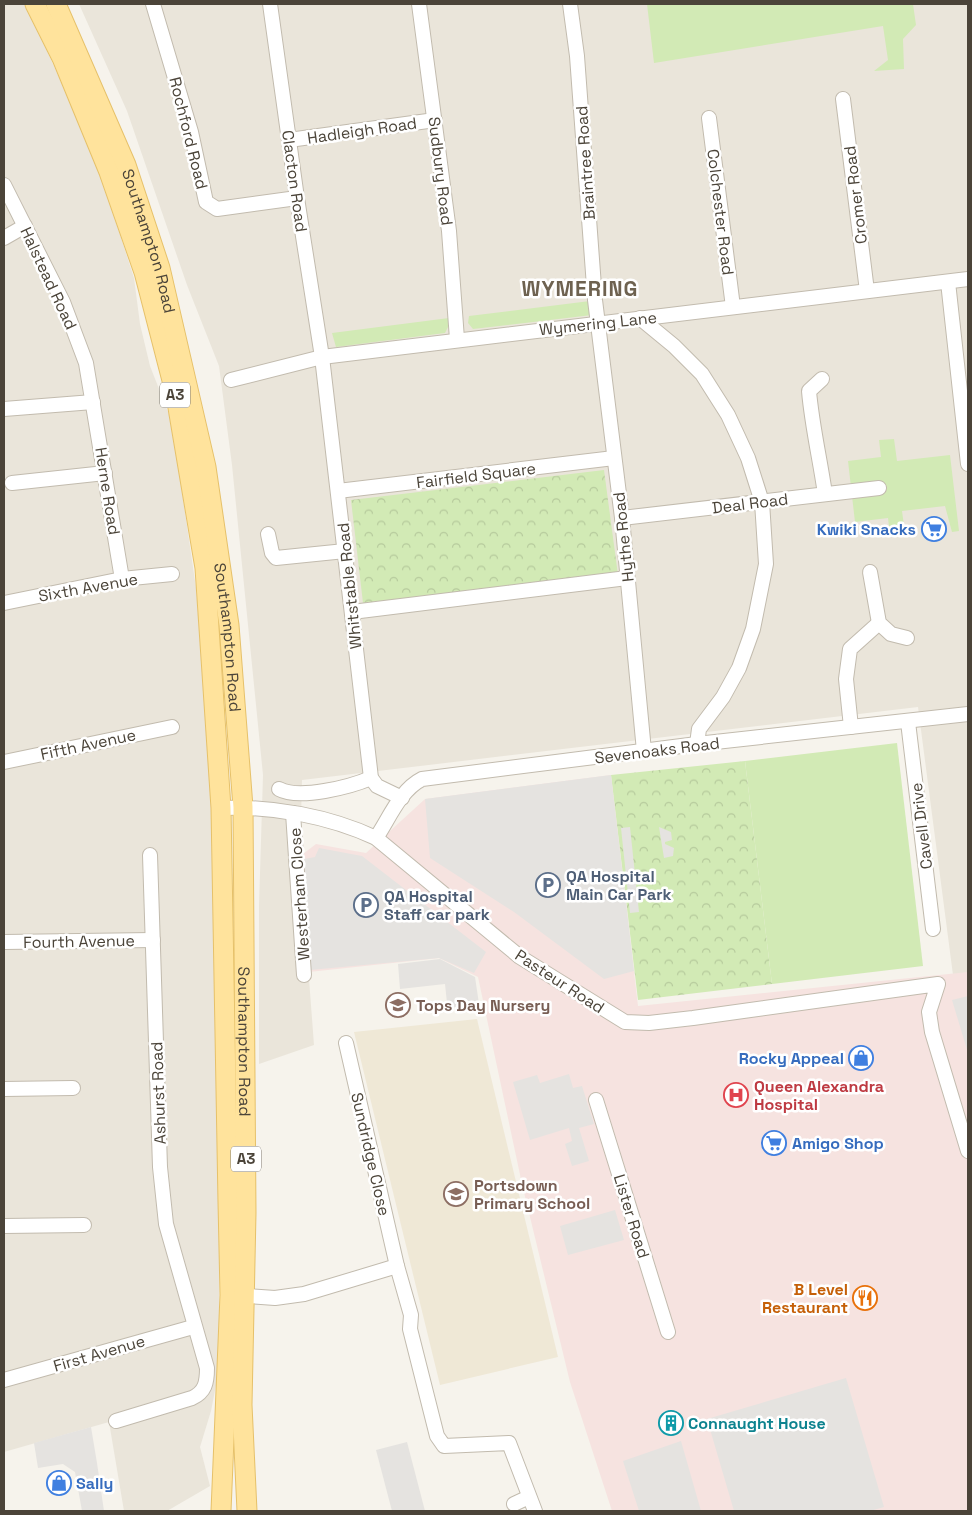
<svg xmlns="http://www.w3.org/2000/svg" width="972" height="1515" font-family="'Space Grotesk',sans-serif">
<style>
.residential{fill:#eae5da}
.education{fill:#efe8d6}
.medical{fill:#f6e3e0}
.grass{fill:#d2eab5}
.park{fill:url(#park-crowns)}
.parking{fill:#e5e3e0}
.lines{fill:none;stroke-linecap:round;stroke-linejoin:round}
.minor-casing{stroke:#c2bbae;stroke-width:16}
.major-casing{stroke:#e6c16a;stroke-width:21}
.minor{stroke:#fff;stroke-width:14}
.major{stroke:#ffe39c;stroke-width:19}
.labels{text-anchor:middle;stroke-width:5;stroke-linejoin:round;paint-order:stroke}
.shield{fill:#fff;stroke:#817c74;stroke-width:1}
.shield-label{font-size:15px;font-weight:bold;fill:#4b4439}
.street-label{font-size:16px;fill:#4b4439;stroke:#fff}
.shop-label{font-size:16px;font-weight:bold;fill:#366cbe;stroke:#fff;text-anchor:end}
.service-label{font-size:16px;font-weight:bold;fill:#4e5e75;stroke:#fff;text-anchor:start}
.education-label{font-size:16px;font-weight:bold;fill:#785e54;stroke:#fff;text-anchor:start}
.health-label{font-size:16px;font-weight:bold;fill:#be3a42;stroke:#fff;text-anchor:start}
.food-label{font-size:16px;font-weight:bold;fill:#c56008;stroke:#fff;text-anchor:end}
.culture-label{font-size:16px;font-weight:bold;fill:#0d838f;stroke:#fff;text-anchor:start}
.district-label{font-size:21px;font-weight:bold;letter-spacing:1px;fill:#6e6250;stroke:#fff}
</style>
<defs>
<pattern id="park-crowns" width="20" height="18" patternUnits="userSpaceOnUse" patternTransform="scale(1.25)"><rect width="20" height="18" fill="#d2eab5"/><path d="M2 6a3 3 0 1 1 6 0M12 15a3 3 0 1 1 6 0" fill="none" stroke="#b6ca9c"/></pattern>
</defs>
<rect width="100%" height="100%" fill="#f6f3ec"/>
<g class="residential">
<path d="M4,4H26L78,120L107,194L134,278L140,324L150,366L172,422L196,588L212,799L219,1212V1370L211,1411L200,1447L210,1486L167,1511H124L109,1422L4,1452Z"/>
<path d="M79,4H968V973L953,975L918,707L302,780L300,859L314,1045L259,1064V906L263,775L232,465L219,366L187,285L127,111Z"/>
</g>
<path class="education" d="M477,1019L558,1357L440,1385L354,1032Z"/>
<path class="medical" d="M611,775L638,1006L968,972V1511H612L570,1382L522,1184L478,977L439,958L309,972L303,854L316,844L366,853L425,799Z"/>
<g class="grass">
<path d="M647,4H913L916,25L903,39L904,69L874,71L888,60L883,26L654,63Z"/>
<path d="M590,301L592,315L473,329L468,323L469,316Z"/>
<path d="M449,318V325L445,333L336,347L332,333Z"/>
<path d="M894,439L897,461L950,455L959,531L952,532L945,506L902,511L905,533L890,535L888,518L855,522L848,461L881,457L879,440Z"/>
<path d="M897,743L923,966L772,984L745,761Z"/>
</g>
<g class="park">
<path d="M604,470L618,575L363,603L351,500Z"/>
<path d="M745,761L772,984L638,1000L611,775Z"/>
</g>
<g class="parking">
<path d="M611,775L634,971L604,979L514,912L430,858L425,799Z"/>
<path d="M630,827L639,912L630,913L621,828Z"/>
<path d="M659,827L671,832L672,840L665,842V844L674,848L673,856L664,858Z"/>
<path d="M319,848L362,856L486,952L474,973L439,958L310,970L304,859L315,857Z"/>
<path d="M440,959L475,977L479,1004L453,1007L447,1003L445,984L400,989L398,964Z"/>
<path d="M968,996V1053L952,1000Z"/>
<path d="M569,1074L573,1088L582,1086L594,1124L579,1128L589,1161L572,1166L565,1144L572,1141L569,1128L530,1140L513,1082L537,1075L540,1083Z"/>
<path d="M615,1210L624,1240L568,1255L560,1226Z"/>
<path d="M846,1378L884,1507L870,1511H734L707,1419Z"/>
<path d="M91,1427L97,1463L104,1511H82L75,1472L63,1464L38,1468L34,1443Z"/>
<path d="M681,1441L701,1511H639L623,1461Z"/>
<path d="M407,1442L425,1511H392L376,1450Z"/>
</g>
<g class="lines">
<defs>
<g id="minor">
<path d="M153,4L191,132L206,202L217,209L297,198"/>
<path d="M270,4L297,198L322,357L371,778L377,786L402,798"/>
<path d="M419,4L449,231L457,339"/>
<path d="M570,4L577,56L595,300L622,518L644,751"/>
<path d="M843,99L867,291"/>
<path d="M709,118L733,307"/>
<path d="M289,140L435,120"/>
<path d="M4,185L63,302L86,363L122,579"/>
<path d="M4,238L25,226"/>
<path d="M948,282L968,464"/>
<path d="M640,318L674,346L702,374L728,415L748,458L762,502L766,564L753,629L739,668L723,697L699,729L697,744"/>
<path d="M822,379L809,391C812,426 820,459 825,494"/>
<path d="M231,380L322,357L968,279"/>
<path d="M4,409L93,402"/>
<path d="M12,483L105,473"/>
<path d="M338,491L614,458"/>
<path d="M622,518L879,488"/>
<path d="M268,534L272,553L276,558L345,551"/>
<path d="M870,572L879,623L891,634L907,638"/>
<path d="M4,603L122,579L172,574"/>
<path d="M352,612L627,578"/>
<path d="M908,722L933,929"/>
<path d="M851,727L846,679L850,649L879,623"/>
<path d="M4,762L172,727"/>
<path d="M279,789C299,800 350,787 371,778"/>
<path d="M221,808C273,806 329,816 376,838L520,957L625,1022L649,1023L693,1018L938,984L929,1012L932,1032L968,1151"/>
<path d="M293,813L304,975"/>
<path d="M376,838C389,819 400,790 422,779L697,744L968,714"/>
<path d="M4,942L153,940"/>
<path d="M346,1043L397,1266L411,1315L410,1329L437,1436L444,1446L509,1443L535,1511"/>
<path d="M4,1089L73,1088"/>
<path d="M596,1100L668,1332"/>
<path d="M4,1226L84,1225"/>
<path d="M235,1295L275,1298L304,1294L397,1266"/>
<path d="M4,1380L193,1327"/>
<path d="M116,1421L192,1398C205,1392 207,1383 207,1368L166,1224L160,1167L150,855"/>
<path d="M514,1504L529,1497"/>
</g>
<g id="major">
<path d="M35,4L62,58L109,172L144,272L176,396L205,568L221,808L228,1202L230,1295L221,1511"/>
<path id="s1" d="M56,4L126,165L160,268L206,467L229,625L243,807L246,1213L242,1405L247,1511"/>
</g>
</defs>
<use href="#minor" class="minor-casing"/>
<use href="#major" class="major-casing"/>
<use href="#minor" class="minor"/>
<use href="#major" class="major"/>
</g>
<defs>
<symbol id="supermarket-ring" viewBox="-11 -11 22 22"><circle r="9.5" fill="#fff" stroke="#3f7fe0" stroke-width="1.5"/><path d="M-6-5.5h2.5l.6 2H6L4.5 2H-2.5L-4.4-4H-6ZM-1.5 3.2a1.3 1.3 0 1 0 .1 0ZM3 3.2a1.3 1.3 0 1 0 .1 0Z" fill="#3f7fe0"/></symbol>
<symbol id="parking-ring" viewBox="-11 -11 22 22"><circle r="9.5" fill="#fff" stroke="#5c6f8a" stroke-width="1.5"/><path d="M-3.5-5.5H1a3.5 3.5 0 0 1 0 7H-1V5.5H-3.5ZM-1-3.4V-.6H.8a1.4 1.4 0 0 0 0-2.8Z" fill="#5c6f8a"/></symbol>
<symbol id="school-ring" viewBox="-11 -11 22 22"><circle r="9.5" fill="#fff" stroke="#8d6e63" stroke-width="1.5"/><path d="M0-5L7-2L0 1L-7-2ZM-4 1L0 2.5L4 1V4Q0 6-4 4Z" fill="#8d6e63"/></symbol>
<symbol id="shop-ring" viewBox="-11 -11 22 22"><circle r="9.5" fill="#fff" stroke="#3f7fe0" stroke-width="1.5"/><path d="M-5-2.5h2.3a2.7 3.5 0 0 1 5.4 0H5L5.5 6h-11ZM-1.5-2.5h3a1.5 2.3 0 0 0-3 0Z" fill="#3f7fe0"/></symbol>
<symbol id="hospital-ring" viewBox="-11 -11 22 22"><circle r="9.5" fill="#fff" stroke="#e0444e" stroke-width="1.5"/><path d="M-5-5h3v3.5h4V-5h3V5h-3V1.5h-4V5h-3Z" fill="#e0444e"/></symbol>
<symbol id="restaurant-ring" viewBox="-11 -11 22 22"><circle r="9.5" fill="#fff" stroke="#e8710a" stroke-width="1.5"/><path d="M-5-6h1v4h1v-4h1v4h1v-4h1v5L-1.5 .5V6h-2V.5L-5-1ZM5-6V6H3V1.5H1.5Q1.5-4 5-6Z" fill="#e8710a"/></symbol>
<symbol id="building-ring" viewBox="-11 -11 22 22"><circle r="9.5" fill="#fff" stroke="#0f9aa8" stroke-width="1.5"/><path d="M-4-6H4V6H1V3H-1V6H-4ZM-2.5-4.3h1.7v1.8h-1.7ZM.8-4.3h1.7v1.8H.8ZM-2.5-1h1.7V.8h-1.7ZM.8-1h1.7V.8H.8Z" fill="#0f9aa8"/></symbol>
</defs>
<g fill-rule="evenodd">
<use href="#supermarket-ring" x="920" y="515" width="28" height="28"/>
<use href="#parking-ring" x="534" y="871" width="28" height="28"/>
<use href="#parking-ring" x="352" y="891" width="28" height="28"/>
<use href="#school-ring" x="384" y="991" width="28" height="28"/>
<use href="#shop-ring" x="847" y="1044" width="28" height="28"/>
<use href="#hospital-ring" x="722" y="1081" width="28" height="28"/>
<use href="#supermarket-ring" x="760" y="1129" width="28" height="28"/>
<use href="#school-ring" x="442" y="1180" width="28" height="28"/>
<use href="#restaurant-ring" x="851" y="1284" width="28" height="28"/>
<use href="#building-ring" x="657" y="1409" width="28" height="28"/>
<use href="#shop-ring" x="45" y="1469" width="28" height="28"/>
</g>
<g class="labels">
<g class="shield">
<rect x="160" y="382.5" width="30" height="25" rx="4"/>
<rect x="231" y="1146.5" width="30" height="25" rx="4"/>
</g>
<g class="shield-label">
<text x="175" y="400">A3</text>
<text x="246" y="1164">A3</text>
</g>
<g class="street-label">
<text transform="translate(362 130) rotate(-8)" y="6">Hadleigh Road</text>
<text transform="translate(189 133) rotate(76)" y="6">Rochford Road</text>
<text transform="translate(585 163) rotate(-94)" y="6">Braintree Road</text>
<text transform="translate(441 171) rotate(83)" y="6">Sudbury Road</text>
<text transform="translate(295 181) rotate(82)" y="6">Clacton Road</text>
<text transform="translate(855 195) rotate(-97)" y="6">Cromer Road</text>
<text transform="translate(721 212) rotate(83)" y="6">Colchester Road</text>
<text dy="6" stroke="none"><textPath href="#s1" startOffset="255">Southampton Road</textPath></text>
<text transform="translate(49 278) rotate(65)" y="6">Halstead Road</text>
<text transform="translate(598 323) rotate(-6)" y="6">Wymering Lane</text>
<text transform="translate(476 475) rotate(-7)" y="6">Fairfield Square</text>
<text transform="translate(108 491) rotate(81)" y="6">Herne Road</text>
<text transform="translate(750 503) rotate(-7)" y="6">Deal Road</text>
<text transform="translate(623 537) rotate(-96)" y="6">Hythe Road</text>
<text transform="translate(349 586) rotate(-96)" y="6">Whitstable Road</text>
<text transform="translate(88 587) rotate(-10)" y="6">Sixth Avenue</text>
<text dy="6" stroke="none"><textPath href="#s1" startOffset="660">Southampton Road</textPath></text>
<text transform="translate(88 744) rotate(-12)" y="6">Fifth Avenue</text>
<text transform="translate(657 750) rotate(-7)" y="6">Sevenoaks Road</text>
<text transform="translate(921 826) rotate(-97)" y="6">Cavell Drive</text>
<text transform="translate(299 894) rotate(-94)" y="6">Westerham Close</text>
<text transform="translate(79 941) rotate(-1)" y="6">Fourth Avenue</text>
<text transform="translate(560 981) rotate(33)" y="6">Pasteur Road</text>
<text dy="6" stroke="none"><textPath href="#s1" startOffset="1065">Southampton Road</textPath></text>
<text transform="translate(158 1093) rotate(-92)" y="6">Ashurst Road</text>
<text transform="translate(371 1154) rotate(77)" y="6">Sundridge Close</text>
<text transform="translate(632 1216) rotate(73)" y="6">Lister Road</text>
<text transform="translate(99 1353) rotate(-16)" y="6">First Avenue</text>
</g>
<g class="shop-label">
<text x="916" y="535">Kwiki Snacks</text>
<text x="844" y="1064">Rocky Appeal</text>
<text x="792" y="1149" text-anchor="start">Amigo Shop</text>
<text x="76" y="1489" text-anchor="start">Sally</text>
</g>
<g class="service-label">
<text x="566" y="882">QA Hospital<tspan x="566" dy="18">Main Car Park</tspan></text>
<text x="384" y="902">QA Hospital<tspan x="384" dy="18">Staff car park</tspan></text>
</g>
<g class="education-label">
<text x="416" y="1011">Tops Day Nursery</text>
<text x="474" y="1191">Portsdown<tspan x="474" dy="18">Primary School</tspan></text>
</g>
<g class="health-label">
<text x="754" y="1092">Queen Alexandra<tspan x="754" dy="18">Hospital</tspan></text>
</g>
<g class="food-label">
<text x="848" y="1295">B Level<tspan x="848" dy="18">Restaurant</tspan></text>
</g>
<g class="culture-label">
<text x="688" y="1429">Connaught House</text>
</g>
<g class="district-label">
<text x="580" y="296">WYMERING</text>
</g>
</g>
<rect width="972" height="1515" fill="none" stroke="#4b4439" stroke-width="10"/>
</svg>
